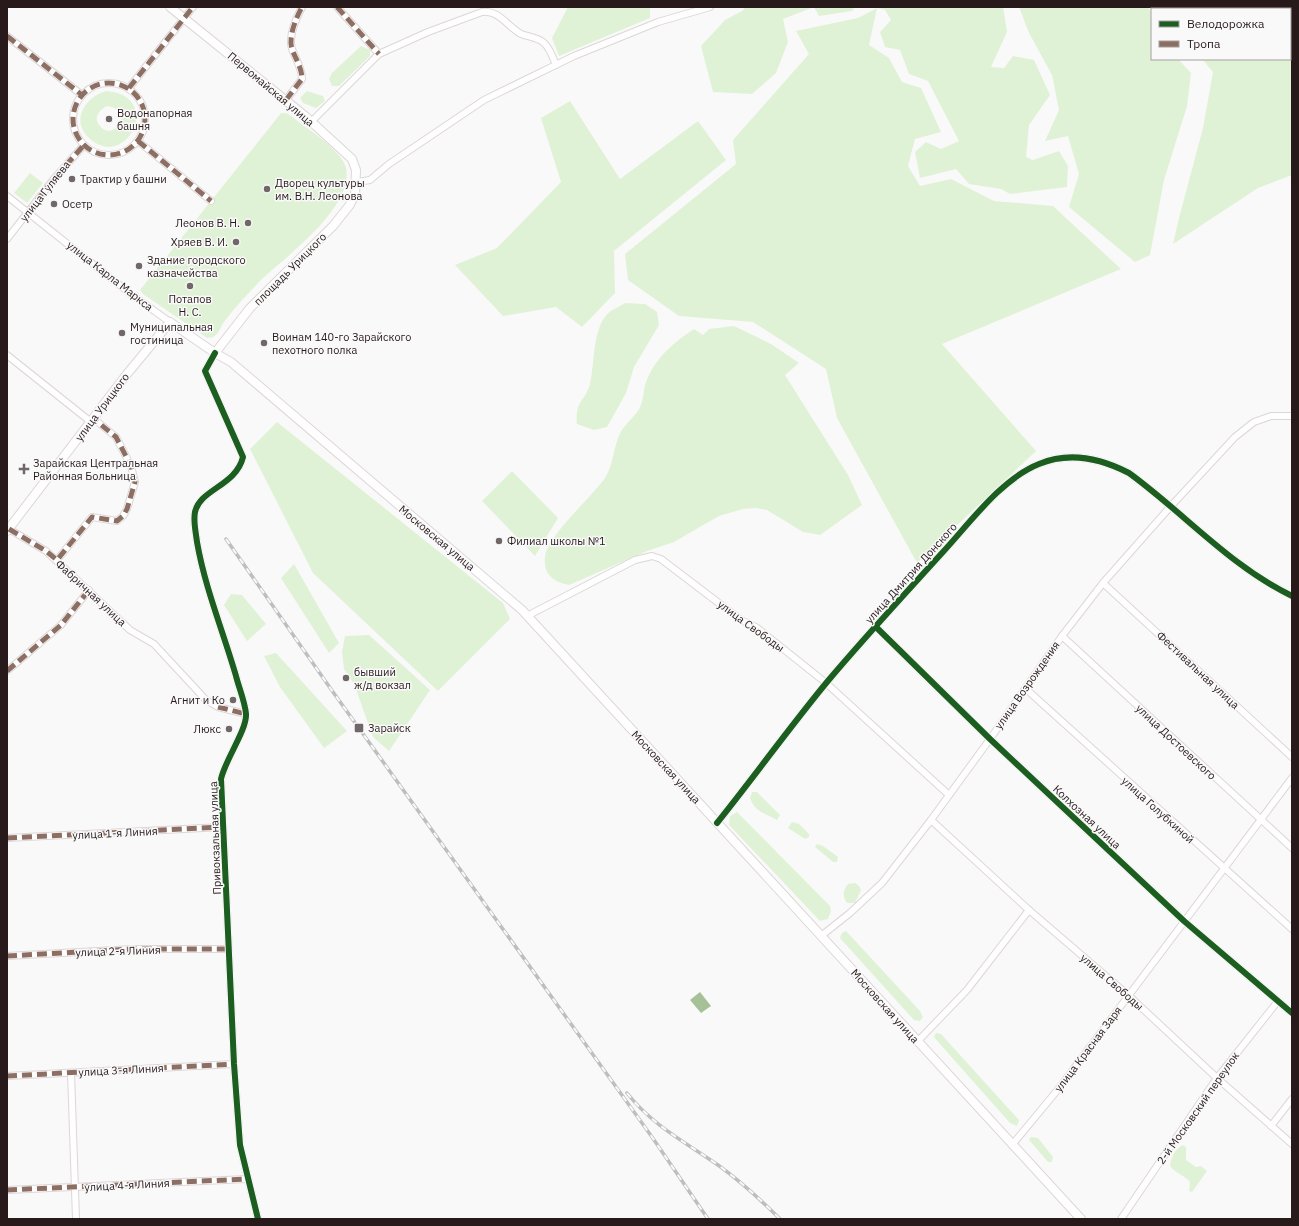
<svg xmlns="http://www.w3.org/2000/svg" width="1299" height="1226" font-family="'IBM Plex Sans',sans-serif">
<style>
.green{fill:#e0f2d6;fill-rule:evenodd}
.water{fill:#a6c197}
.lines{fill:none;stroke-linecap:round;stroke-linejoin:round}
.minor-casing{stroke:#ded6d7;stroke-width:8}
.major-casing{stroke:#ded6d7;stroke-width:10}
.minor{stroke:#fefefe;stroke-width:6}
.major{stroke:#fefefe;stroke-width:8}
.rail-casing{stroke:#bebebe;stroke-width:3.5}
.rail{stroke:#f9f9f9;stroke-width:2;stroke-dasharray:6;stroke-linecap:butt}
.quiet{stroke:#8d6e63;stroke-width:5;stroke-dasharray:10 5;stroke-linecap:butt}
.cycleway-casing{stroke:#f9f9f9;stroke-width:8}
.cycleway{stroke:#1b5e20;stroke-width:6}
.poi-dot{fill:#716769;stroke:#f9f9f9;stroke-width:1.5}
.labels{text-anchor:middle;stroke-width:3;stroke-linejoin:round;paint-order:stroke}
.street-label{font-size:11px;fill:#28191b;stroke:#f9f9f9}
.poi-label{font-size:11px;fill:#28191b;stroke:#f9f9f9;text-anchor:start}
</style>
<rect width="100%" height="100%" fill="#f9f9f9"/>
<g class="green">
<path d="M568,7H650V18L559,56L552,38Z"/>
<path d="M746,7H855L852,11L819,16L814,7L783,19L788,42L776,73L752,94L713,92L701,46L725,20L742,11Z"/>
<path d="M876,7H1003L1007,32L991,67L1004,68L1013,56L1034,60L1050,95L1029,125L1026,157L1033,160L1059,151L1068,166L1067,187L1010,194L1001,189L969,184L956,169L920,178L915,152L926,142L941,149L959,141L928,81L909,74L900,50L885,47L880,32L891,20L885,10L877,8L869,45L889,58L902,82L921,88L941,132L915,139L908,166L920,186L951,179L994,201L1053,206L1121,269L942,344L1036,451L917,563L837,418L826,369L753,322L679,316L628,280L625,254L736,164L733,140L809,54L796,31L858,18L877,8Z"/>
<path d="M1019,7H1148L1152,14V59H1178L1191,73L1187,106L1164,180L1150,255L1135,262L1069,207L1079,174L1068,136L1045,141L1059,110L1052,75L1029,33Z"/>
<path d="M1169,7H1292V175L1258,188L1173,244L1179,218L1203,128L1213,72L1202,59H1290V9H1170Z"/>
<path d="M361,46L370,50V56L339,86H332L329,79L332,73Z"/>
<path d="M106,91C165,95 126,174 88,137C70,119 87,96 106,91ZM107,106C136,110 113,143 100,126C93,118 99,110 107,106Z"/>
<path d="M307,91L323,96L325,101L316,108L303,103L300,98Z"/>
<path d="M570,101L620,179L698,121L726,160L614,251L615,293L582,327L556,307L503,316L455,265L497,248L561,182L541,118Z"/>
<path d="M281,113H286L291,116C306,128 342,150 346,168C354,209 283,258 258,283C246,296 232,310 222,325C220,329 218,335 213,337C212,338 209,337 207,338L143,294L140,290Z"/>
<path d="M30,173L43,183L27,203L14,193Z"/>
<path d="M625,303L645,304L657,312L659,325L634,367L626,393L607,427L594,430L577,424C575,400 585,402 590,384C595,363 592,324 611,311C615,308 621,306 625,303Z"/>
<path d="M734,326L771,344L799,363L785,375L848,475L862,505L820,535L803,532L767,510L756,508L743,509L719,516L674,542L647,551L569,585C554,582 543,575 545,557C547,536 591,498 605,478C613,465 613,452 618,438C622,426 633,419 639,409C644,401 643,390 646,382C656,357 672,344 694,329L703,335L709,329Z"/>
<path d="M277,422L503,603L510,619L438,691L313,573L250,449Z"/>
<path d="M512,471L558,518L535,556L482,501Z"/>
<path d="M294,564L339,643L329,653L281,578Z"/>
<path d="M231,594L242,595L266,624L247,641L224,605Z"/>
<path d="M369,635L430,690L389,751L373,737L354,684L344,669L342,652L345,636Z"/>
<path d="M276,653L347,731L324,748L280,687L264,656Z"/>
<path d="M752,792H757L780,815L777,820C764,813 755,812 750,798Z"/>
<path d="M737,812L830,906L831,911L828,919L820,921L729,825L730,816Z"/>
<path d="M792,822L799,824L809,834V837L805,839L788,828Z"/>
<path d="M817,844L823,846L838,857L837,862H833L815,847Z"/>
<path d="M855,883L859,886L861,890L855,903H847C842,896 843,890 848,884Z"/>
<path d="M846,931L920,1011L923,1017L920,1021L914,1020L840,938L842,933Z"/>
<path d="M936,1033L941,1034L1019,1120L1017,1126L1010,1123L939,1043L934,1037Z"/>
<path d="M1031,1137L1038,1138L1053,1157L1052,1162H1048L1029,1140Z"/>
<path d="M1183,1145L1186,1147V1160L1196,1167L1201,1166L1207,1171L1192,1192L1189,1191L1190,1182C1184,1175 1175,1173 1170,1166C1171,1158 1175,1148 1183,1145Z"/>
</g>
<path class="water" d="M700,992L711,1006L701,1013L690,1000Z"/>
<g class="lines">
<defs>
<g id="minor">
<path d="M337,7L379,54"/>
<path d="M7,36L82,95"/>
<circle cx="109" cy="119" r="36"/>
<path d="M129,88L193,7"/>
<path d="M286,100L302,79C302,68 296,60 292,49C288,37 296,18 302,7"/>
<path d="M311,122L379,54L428,32L482,12C498,9 508,27 521,34C529,37 539,38 544,43C550,48 553,58 556,65"/>
<path d="M138,141L211,201"/>
<path d="M357,182L370,180L389,164L484,100L574,56L658,22L710,7"/>
<path d="M7,196L132,295L170,322"/>
<path d="M7,239L53,180L84,145"/>
<path d="M215,353L205,371L243,457C236,486 200,489 195,512C193,521 196,533 197,542C205,588 223,631 236,676C239,688 245,702 246,714C247,730 225,760 221,779L234,1064L240,1145L258,1219"/>
<path d="M7,355L91,422"/>
<path d="M9,529L46,551L130,630L154,644L206,700L218,707L246,714"/>
<path d="M57,560L92,517L117,521L123,516L127,509L135,482L131,466L116,437L94,419"/>
<path d="M1103,583L1292,757"/>
<path d="M527,616L635,560L652,556L661,559L741,620L756,627L826,683L949,795"/>
<path d="M876,627L990,739L1184,921L1292,1013"/>
<path d="M1062,636L1292,848"/>
<path d="M7,671L61,625L89,590"/>
<path d="M1026,689L1292,929"/>
<path d="M931,820L1029,910L1128,995L1217,1078L1292,1144"/>
<path d="M717,823C754,777 789,728 827,682C864,638 903,596 942,553C969,524 1001,479 1039,464C1070,451 1100,458 1129,473C1184,513 1230,566 1292,596"/>
<path d="M7,838L223,827"/>
<path d="M821,936L850,913L882,883L931,820L990,739L1062,636L1103,583L1171,506L1235,437L1254,422L1271,416H1292"/>
<path d="M7,956L133,949H229"/>
<path d="M917,1042L967,990L1029,910"/>
<path d="M71,1073L76,1219"/>
<path d="M7,1076L234,1064"/>
<path d="M1271,1126L1292,1099"/>
<path d="M1012,1145L1060,1087L1292,778"/>
<path d="M7,1190L247,1179"/>
<path d="M1121,1219L1217,1078L1278,1001"/>
</g>
<g id="major">
<path d="M170,7L305,116L352,159L356,170L355,195L349,206L333,226L250,308L215,353"/>
<path d="M7,531L127,374L170,322L215,353L231,362L522,610L1081,1219"/>
</g>
</defs>
<use href="#minor" class="minor-casing"/>
<use href="#major" class="major-casing"/>
<use href="#minor" class="minor"/>
<use href="#major" class="major"/>
<defs>
<g id="rail">
<path d="M226,539L333,692L652,1137L708,1219"/>
<path d="M627,1093C652,1125 685,1142 718,1165C740,1181 760,1199 780,1219"/>
</g>
</defs>
<use href="#rail" class="rail-casing"/>
<use href="#rail" class="rail"/>
<g class="quiet">
<path d="M337,7L379,54"/>
<path d="M7,36L82,95"/>
<circle cx="109" cy="119" r="36"/>
<path d="M129,88L193,7"/>
<path d="M286,100L302,79C302,68 296,60 292,49C288,37 296,18 302,7"/>
<path d="M138,141L211,201"/>
<path d="M28,212L53,180L84,145"/>
<path d="M9,529L46,551L57,560L92,517L117,521L123,516L127,509L135,482L131,466L116,437L94,419"/>
<path d="M7,671L61,625L89,590"/>
<path d="M218,707L246,714"/>
<path d="M7,838L223,827"/>
<path d="M7,956L133,949H229"/>
<path d="M7,1076L234,1064"/>
<path d="M7,1190L247,1179"/>
</g>
<defs>
<g id="cycleway">
<path d="M215,353L205,371L243,457C236,486 200,489 195,512C193,521 196,533 197,542C205,588 223,631 236,676C239,688 245,702 246,714C247,730 225,760 221,779L234,1064L240,1145L258,1219"/>
<path d="M876,627L990,739L1184,921L1292,1013"/>
<path d="M717,823C754,777 789,728 827,682C864,638 903,596 942,553C969,524 1001,479 1039,464C1070,451 1100,458 1129,473C1184,513 1230,566 1292,596"/>
</g>
</defs>
<use href="#cycleway" class="cycleway-casing"/>
<use href="#cycleway" class="cycleway"/>
</g>
<g class="poi-dot">
<circle cx="109" cy="119" r="4"/>
<circle cx="72" cy="179" r="4"/>
<circle cx="267" cy="189" r="4"/>
<circle cx="54" cy="204" r="4"/>
<circle cx="248" cy="223" r="4"/>
<circle cx="236" cy="242" r="4"/>
<circle cx="139" cy="266" r="4"/>
<circle cx="190" cy="286" r="4"/>
<circle cx="122" cy="333" r="4"/>
<circle cx="264" cy="343" r="4"/>
<path d="M22 463h4v4h4v4h-4v4h-4v-4h-4v-4h4z"/>
<circle cx="499" cy="541" r="4"/>
<circle cx="346" cy="678" r="4"/>
<circle cx="233" cy="700" r="4"/>
<rect x="354" y="723" width="10" height="10" rx="2"/>
<circle cx="229" cy="729" r="4"/>
</g>
<g class="labels">
<g class="street-label">
<text transform="translate(271 89) rotate(40)" y="4">Первомайская улица</text>
<text transform="translate(45 191) rotate(-52)" y="4">улица Гуляева</text>
<text transform="translate(290 269) rotate(-45)" y="4">площадь Урицкого</text>
<text transform="translate(110 276) rotate(38)" y="4">улица Карла Маркса</text>
<text transform="translate(102 407) rotate(-53)" y="4">улица Урицкого</text>
<text transform="translate(437 538) rotate(40)" y="4">Московская улица</text>
<text transform="translate(911 573) rotate(-48)" y="4">улица Дмитрия Донского</text>
<text transform="translate(91 593) rotate(43)" y="4">Фабричная улица</text>
<text transform="translate(751 626) rotate(36)" y="4">улица Свободы</text>
<text transform="translate(1198 670) rotate(43)" y="4">Фестивальная улица</text>
<text transform="translate(1027 685) rotate(-55)" y="4">улица Возрождения</text>
<text transform="translate(1176 742) rotate(43)" y="4">улица Достоевского</text>
<text transform="translate(666 767) rotate(47)" y="4">Московская улица</text>
<text transform="translate(1158 810) rotate(42)" y="4">улица Голубкиной</text>
<text transform="translate(1087 817) rotate(43)" y="4">Колхозная улица</text>
<text transform="translate(115 833) rotate(-3)" y="4">улица 1-я Линия</text>
<text transform="translate(215 838) rotate(-92)" y="4">Привокзальная улица</text>
<text transform="translate(118 951) rotate(-2)" y="4">улица 2-я Линия</text>
<text transform="translate(1112 982) rotate(41)" y="4">улица Свободы</text>
<text transform="translate(885 1006) rotate(48)" y="4">Московская улица</text>
<text transform="translate(1088 1049) rotate(-53)" y="4">улица Красная Заря</text>
<text transform="translate(121 1070) rotate(-3)" y="4">улица 3-я Линия</text>
<text transform="translate(1198 1108) rotate(-55)" y="4">2-й Московский переулок</text>
<text transform="translate(127 1185) rotate(-3)" y="4">улица 4-я Линия</text>
</g>
<g class="poi-label">
<text x="117" y="117">Водонапорная<tspan x="117" dy="13">башня</tspan></text>
<text x="80" y="183">Трактир у башни</text>
<text x="275" y="187">Дворец культуры<tspan x="275" dy="13">им. В.Н. Леонова</tspan></text>
<text x="62" y="208">Осетр</text>
<text x="240" y="227" text-anchor="end">Леонов В. Н.</text>
<text x="228" y="246" text-anchor="end">Хряев В. И.</text>
<text x="147" y="264">Здание городского<tspan x="147" dy="13">казначейства</tspan></text>
<text x="190" y="303" text-anchor="middle">Потапов<tspan x="190" dy="13">Н. С.</tspan></text>
<text x="130" y="331">Муниципальная<tspan x="130" dy="13">гостиница</tspan></text>
<text x="272" y="341">Воинам 140-го Зарайского<tspan x="272" dy="13">пехотного полка</tspan></text>
<text x="33" y="467">Зарайская Центральная<tspan x="33" dy="13">Районная Больница</tspan></text>
<text x="507" y="545">Филиал школы №1</text>
<text x="354" y="676">бывший<tspan x="354" dy="13">ж/д вокзал</tspan></text>
<text x="225" y="704" text-anchor="end">Агнит и Ко</text>
<text x="368" y="732">Зарайск</text>
<text x="221" y="733" text-anchor="end">Люкс</text>
</g>
</g>
<rect width="1299" height="1226" fill="none" stroke="#28191b" stroke-width="16"/>
<rect x="1151" y="8" width="140" height="52" fill="#f9f9f9" stroke="#a59fa0"/>
<rect x="1159" y="21" width="20" height="6" fill="#1b5e20" stroke="#a59fa0"/>
<text x="1187" y="28" font-size="12" fill="#28191b">Велодорожка</text>
<rect x="1159" y="41" width="20" height="6" fill="#8d6e63" stroke="#a59fa0"/>
<text x="1187" y="48" font-size="12" fill="#28191b">Тропа</text>
</svg>
